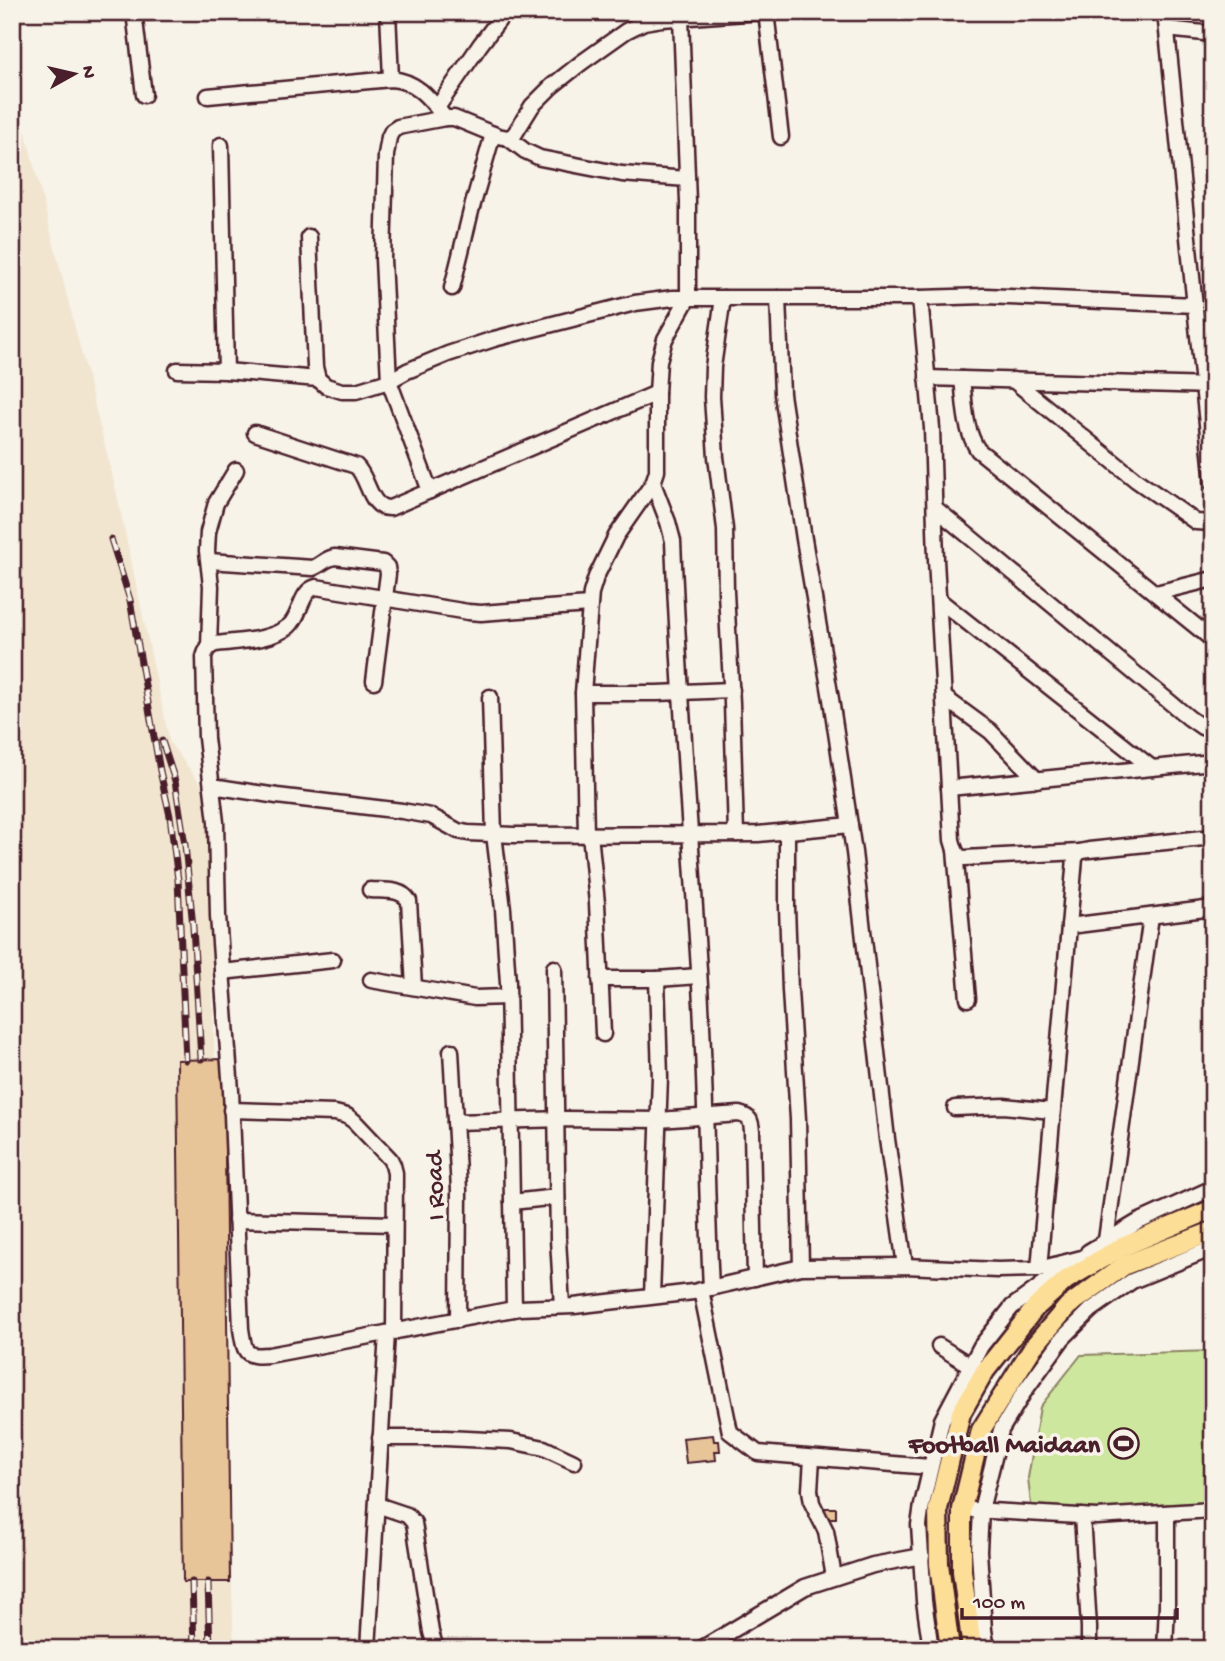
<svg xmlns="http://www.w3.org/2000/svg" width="1225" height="1661" font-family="'Gochi Hand',sans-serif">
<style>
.built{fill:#f2e5d0}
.green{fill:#cee79e;stroke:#8c8364;stroke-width:2}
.building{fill:#e8c499;stroke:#4a1f2b;stroke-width:2}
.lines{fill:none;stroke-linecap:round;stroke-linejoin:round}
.minor-casing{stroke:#4a1f2b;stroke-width:19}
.major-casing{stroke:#4a1f2b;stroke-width:23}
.minor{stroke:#f7f3e8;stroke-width:14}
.major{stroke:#fdde96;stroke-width:18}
.rail-casing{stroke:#4a1f2b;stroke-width:7}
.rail{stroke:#f7f3e8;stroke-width:4.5;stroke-dasharray:13;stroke-linecap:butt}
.labels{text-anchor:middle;stroke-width:7;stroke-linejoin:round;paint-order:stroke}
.street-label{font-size:26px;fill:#4a1f2b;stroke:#f7f3e8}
.poi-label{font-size:26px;font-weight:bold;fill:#4a1f2b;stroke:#f7f3e8;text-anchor:end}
</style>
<rect width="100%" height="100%" fill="#f7f3e8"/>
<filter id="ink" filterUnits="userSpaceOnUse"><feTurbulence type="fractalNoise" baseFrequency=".0143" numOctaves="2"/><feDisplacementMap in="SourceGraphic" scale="14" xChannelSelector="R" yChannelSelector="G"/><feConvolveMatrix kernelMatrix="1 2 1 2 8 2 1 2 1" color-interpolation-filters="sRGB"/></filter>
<g filter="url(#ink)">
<path class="built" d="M12,51L17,98L116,490L170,743L206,791L234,1649H12Z"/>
<path class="green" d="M1213,1351V1510L1032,1513L1028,1478L1040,1407L1081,1355Z"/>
<g class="building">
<path d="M224,1059L230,1582H183L177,1060Z"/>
<path d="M713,1435L714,1441H719L720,1451H715L716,1460L686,1463L683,1438Z"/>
<path d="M824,1508H836V1518H825Z"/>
</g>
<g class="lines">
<defs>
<g id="minor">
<path d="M134,12L144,95"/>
<path d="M388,12L391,79"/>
<path d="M766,12L781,137"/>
<path d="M1165,12L1213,483"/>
<path d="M134,13L154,12"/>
<path d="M1167,29L1213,34"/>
<path d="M208,96L391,79C417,81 430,99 445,118"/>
<path d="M437,108L480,45L505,12"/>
<path d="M508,138L525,151L540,158L622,174L687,179"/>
<path d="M221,145L226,371"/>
<path d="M309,237L315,367L318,379L326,386L342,391H356L389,381L407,371L448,354L494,339L635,303L673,298H920L986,296L1195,305"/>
<path d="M452,288L471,211L493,134"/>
<path d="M723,298L713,367L712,397L716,457L725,529L726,592L732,703L736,834"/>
<path d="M778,298L782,394L804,539L831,699L854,852L887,1139L905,1266"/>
<path d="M920,298L932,428L936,560L952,840L955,850L959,857L965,858L1079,852"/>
<path d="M177,370L226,371L318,379"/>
<path d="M927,378L1213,386"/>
<path d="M962,379C965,403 964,429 978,450L1213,640"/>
<path d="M1013,380L1136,480L1196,522L1213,523"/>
<path d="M255,433L356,466C369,478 369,509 390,508L657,393"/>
<path d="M653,483L668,522L673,541C679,690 691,837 700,986C706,1086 706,1187 711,1288"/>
<path d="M430,491L389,381L383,259L386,155L389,137L392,131L398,127L445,118H454L498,136L508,138L514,135L532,106L552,86L581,63L626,31L644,22L662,19L760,12"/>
<path d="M935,508L1189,718L1202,727L1213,731"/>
<path d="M209,561L313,568C321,565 326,558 335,557L383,563L387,567L388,574L374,681"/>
<path d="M1156,593L1213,579"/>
<path d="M939,600L1152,768"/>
<path d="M589,605L481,613L468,612L316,587C300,591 301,616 289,626C271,641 238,641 215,644C208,647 206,650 204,657L206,738L216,822L218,916L231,1091L241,1329C245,1353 244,1357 269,1355L519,1308L574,1306L693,1292L801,1267L905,1266L998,1270L1039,1269L1105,1252"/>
<path d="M209,647L211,586L207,551L208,532L216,503L236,470"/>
<path d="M583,693H657L732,690"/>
<path d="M490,697L494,834L503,909L508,983L514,1309"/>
<path d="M945,698L990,731L1037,780"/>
<path d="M212,786L277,796L402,811L431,816L458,831L468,833L514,835L758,834L850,825"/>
<path d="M949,788L1213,762"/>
<path d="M787,831V907L790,990L798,1119L801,1267"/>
<path d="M586,834L583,693L591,593L596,577L616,536L653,483L657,471V393L659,361L665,339L688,298V202L681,18"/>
<path d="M590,834L597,903L603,1034"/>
<path d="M955,850L968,999"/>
<path d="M370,890C384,891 401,888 409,901L414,987"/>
<path d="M1069,926L1213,908"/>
<path d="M554,968L558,1239L562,1306"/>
<path d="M222,972L333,960"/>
<path d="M600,979H657L699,976"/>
<path d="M371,980L475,998L508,997"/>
<path d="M451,1051L459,1190L458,1320"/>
<path d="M955,1108L1004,1106L1052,1111"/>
<path d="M231,1110L335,1113L347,1116L354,1121L390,1159L393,1165L395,1173L394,1332"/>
<path d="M455,1122L565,1119L659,1120L739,1114C750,1117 751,1120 752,1131L755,1278"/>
<path d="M512,1202L557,1197"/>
<path d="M236,1220L394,1224"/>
<path d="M1106,1240L1151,916"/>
<path d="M1088,1252L1138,1222L1213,1188"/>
<path d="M1039,1269L1075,858L1079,852L1089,850L1213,837"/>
<path d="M701,1290L730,1432L758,1453L930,1467"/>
<path d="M652,1296L660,1077L657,979"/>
<path d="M939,1346L971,1366L978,1368"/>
<path d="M380,1438H445L511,1441L544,1448L574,1462"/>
<path d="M812,1458L810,1490L812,1503L826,1531L834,1577"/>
<path d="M377,1505L407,1515L414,1523L431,1632L436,1649"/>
<path d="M973,1510L1097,1517L1213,1510"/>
<path d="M1082,1516L1089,1627V1649"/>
<path d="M368,1649L387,1333"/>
<path d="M701,1649L805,1587L873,1565L922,1556"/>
<path d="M931,1649L924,1601L919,1525L922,1505L942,1420L981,1346L1012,1307L1069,1265"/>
<path d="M987,1649L984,1630L979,1551L981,1510L1001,1430L1024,1392L1063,1338L1091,1310L1132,1281L1213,1248"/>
<path d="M1165,1649L1167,1605V1513"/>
</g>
<g id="major">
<path d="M950,1649L939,1564L938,1509L961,1413L985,1371L1035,1308L1066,1280L1120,1248L1213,1209"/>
<path d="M972,1649L962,1571V1509L981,1430L1033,1347L1068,1306L1125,1265L1213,1231"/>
</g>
</defs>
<use href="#minor" class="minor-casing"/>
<use href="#major" class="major-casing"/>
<use href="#minor" class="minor"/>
<use href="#major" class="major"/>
<defs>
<g id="rail">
<path d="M111,539L130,600L160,771L170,816L178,880L186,1060"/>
<path d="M162,741L175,781L185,845L193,927L201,1059"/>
<path d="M192,1582L194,1649"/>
<path d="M208,1582L210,1649"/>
</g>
</defs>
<use href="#rail" class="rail-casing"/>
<use href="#rail" class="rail"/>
</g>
</g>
<defs>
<symbol id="stadium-ring" viewBox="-11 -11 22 22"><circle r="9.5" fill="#f7f3e8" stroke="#4a1f2b" stroke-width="1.5"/><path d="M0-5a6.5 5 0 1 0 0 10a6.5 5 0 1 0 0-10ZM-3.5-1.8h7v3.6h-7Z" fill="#4a1f2b"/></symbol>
</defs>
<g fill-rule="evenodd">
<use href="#stadium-ring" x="1106" y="1426" width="35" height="35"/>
</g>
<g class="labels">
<g class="street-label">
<text transform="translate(433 1186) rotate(-92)" y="9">I Road</text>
</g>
<g class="poi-label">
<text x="1100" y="1452">Football Maidaan</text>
</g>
</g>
<rect width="1225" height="1661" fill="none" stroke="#f7f3e8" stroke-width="42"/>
<rect x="21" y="21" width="1183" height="1619" fill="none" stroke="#4a1f2b" stroke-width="2.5" filter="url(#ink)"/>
<g transform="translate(74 74) rotate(82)" stroke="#f7f3e8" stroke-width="5" paint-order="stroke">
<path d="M0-5L12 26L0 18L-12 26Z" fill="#4a1f2b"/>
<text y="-10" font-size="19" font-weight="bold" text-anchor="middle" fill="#4a1f2b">N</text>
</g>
<path d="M962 1608v10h215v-10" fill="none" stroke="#4a1f2b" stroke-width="3.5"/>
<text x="973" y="1608" font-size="21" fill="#4a1f2b" stroke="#f7f3e8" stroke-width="5" paint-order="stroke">100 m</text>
</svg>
